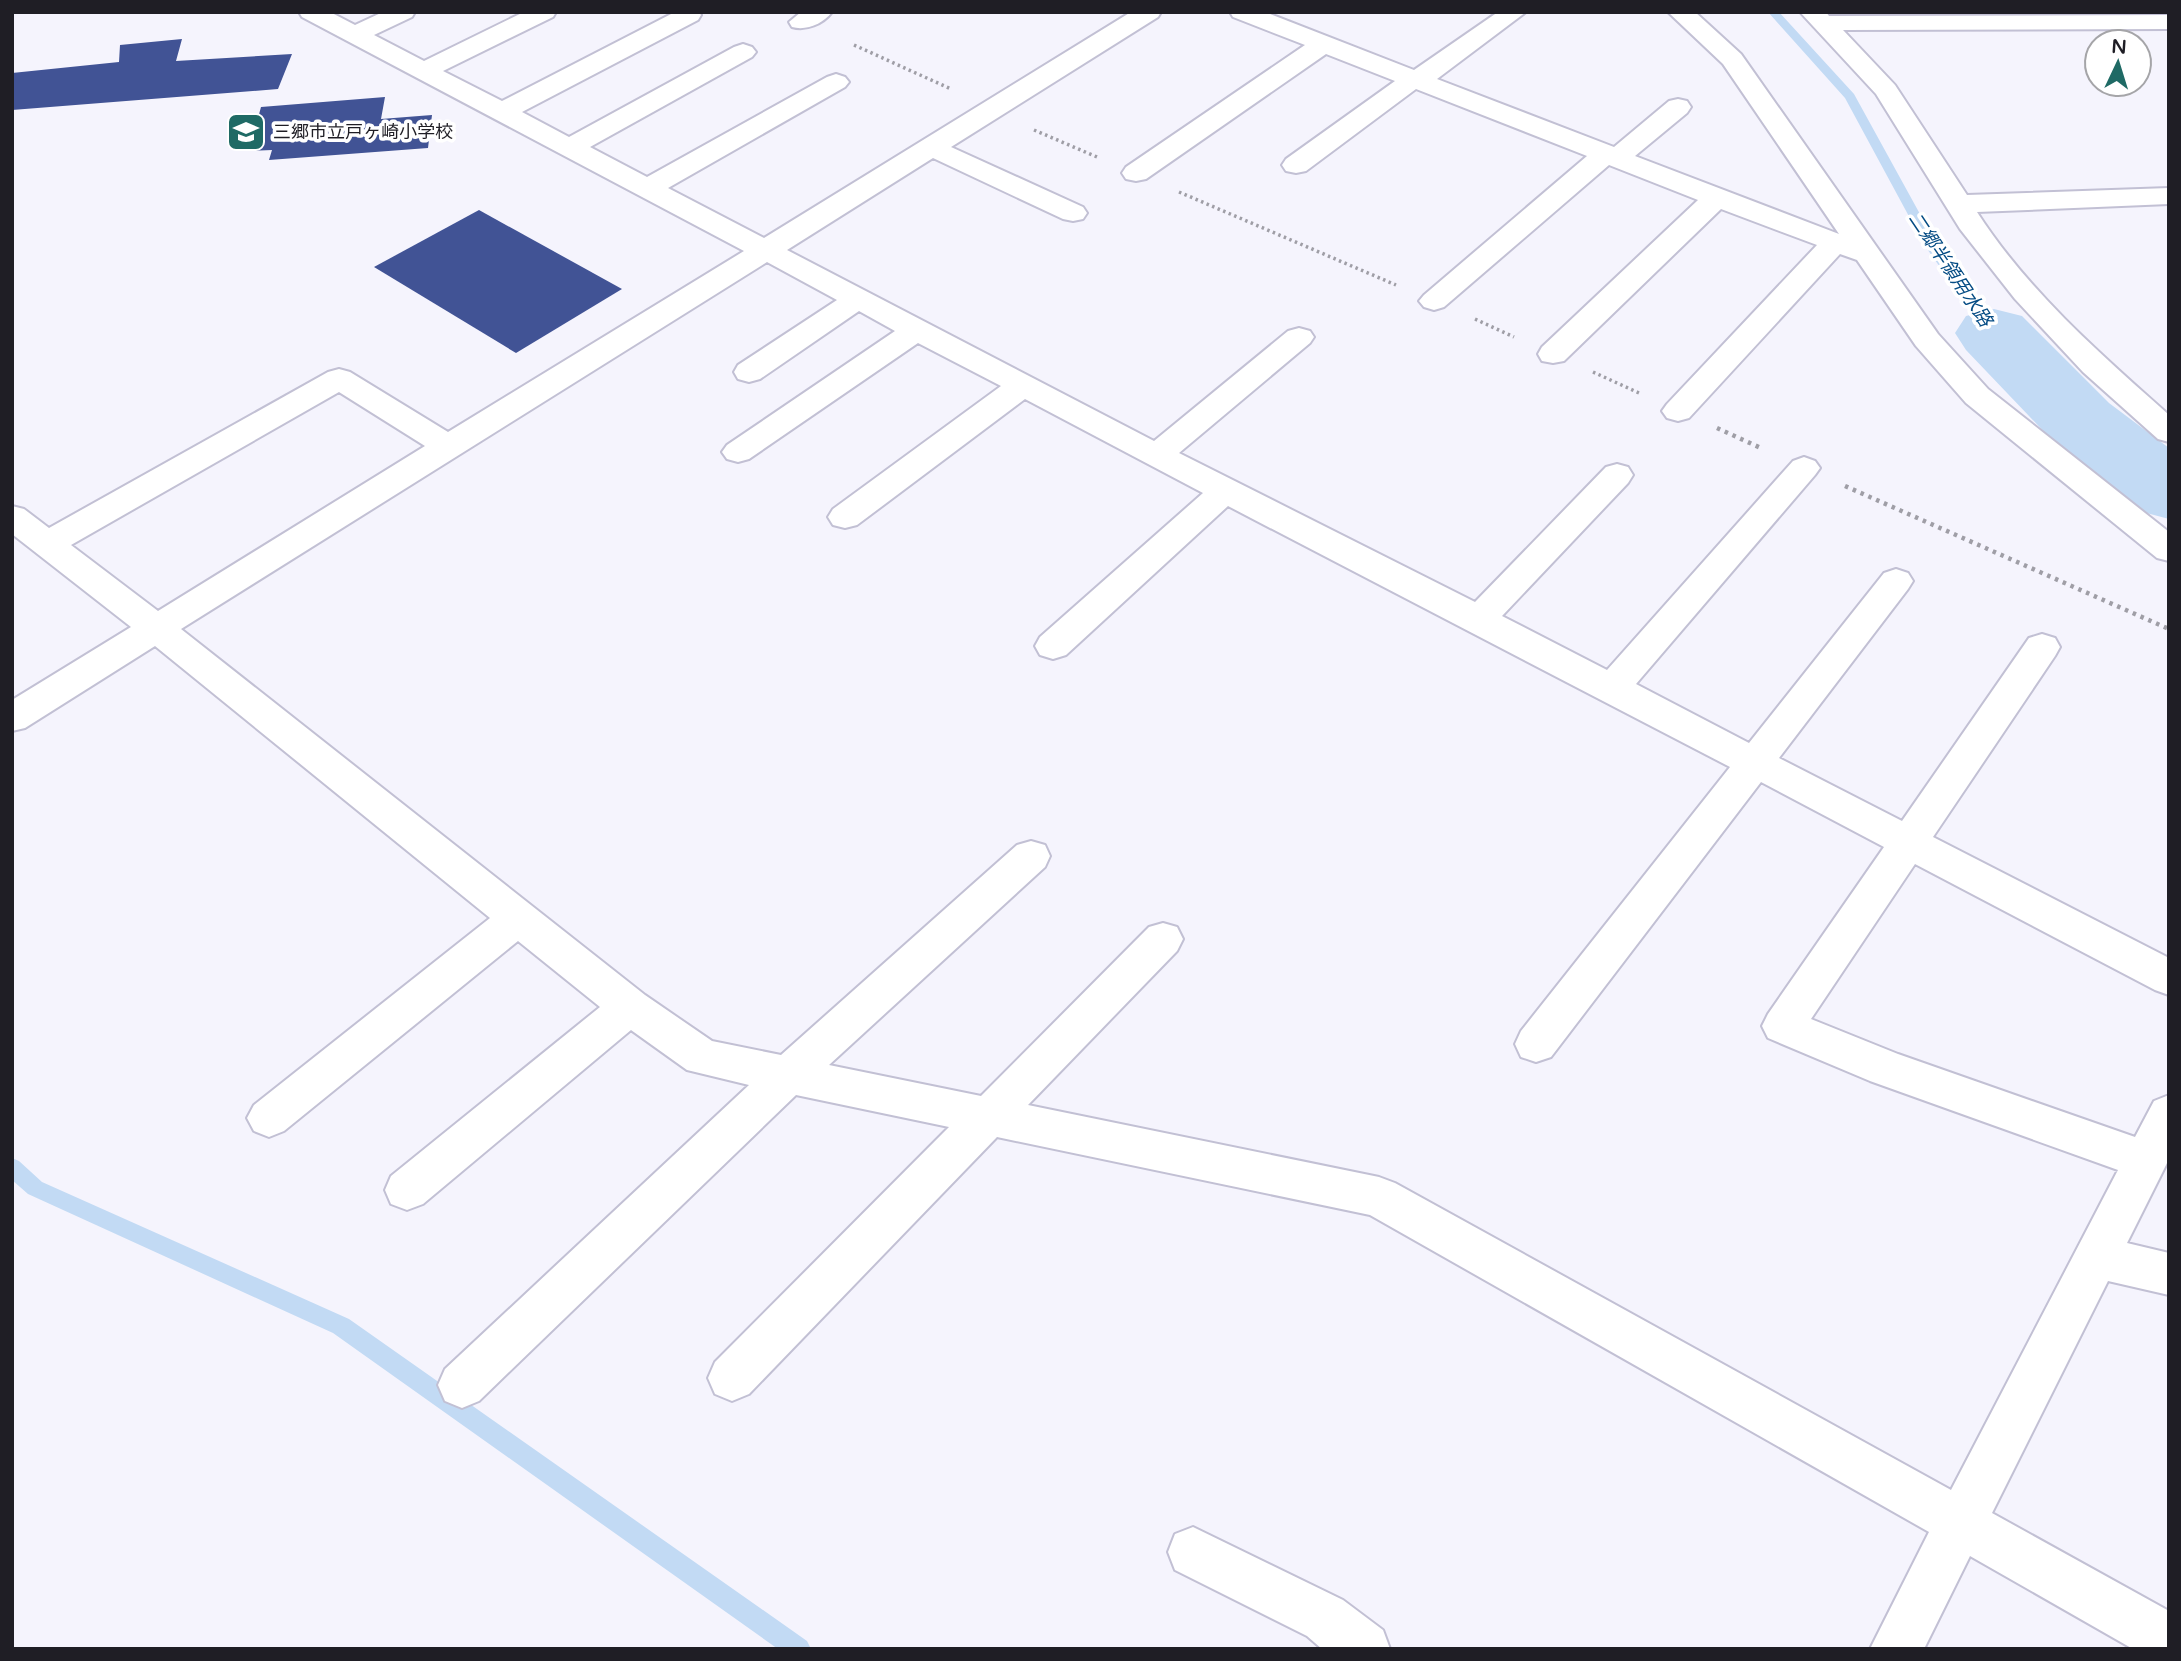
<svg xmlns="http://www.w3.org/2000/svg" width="2181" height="1661" font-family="'Varela Round','Noto Sans JP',sans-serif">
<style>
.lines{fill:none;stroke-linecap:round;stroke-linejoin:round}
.stream{fill:#c2daf4;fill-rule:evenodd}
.river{fill:#c2daf4;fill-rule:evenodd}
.building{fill:#415395}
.minor-casing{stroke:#c2c0d4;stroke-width:4}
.path-far1{stroke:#9f9ea6;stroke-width:3.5;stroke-dasharray:2.5 3.5;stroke-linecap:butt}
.path{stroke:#9f9ea6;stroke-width:4.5;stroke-dasharray:3.5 5;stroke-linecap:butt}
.minor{fill:#fff;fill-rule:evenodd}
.labels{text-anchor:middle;stroke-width:7;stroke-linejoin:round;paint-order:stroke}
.far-poi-label{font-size:18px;fill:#1f1e25;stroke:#fff;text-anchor:start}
.far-water-label{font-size:19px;font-style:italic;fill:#054c84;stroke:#fff}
</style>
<rect width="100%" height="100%" fill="#f5f4fd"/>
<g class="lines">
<g class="stream">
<path d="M1768,12H1779L1854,94L1937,245L2001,333L1999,336H1989L1925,246L1845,98Z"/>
<path d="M12,1158L19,1161L42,1182L349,1319L807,1641L811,1649H778L333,1333L28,1194L12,1180Z"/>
</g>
<path class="river" d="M1994,309L2022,316L2109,403L2169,448V519L2139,511L2051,439L1966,350L1955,333L1966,316Z"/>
</g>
<g class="building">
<path d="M182,39L176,61L292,54L278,89L12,110V73L119,62L120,45Z"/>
<path d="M385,97L381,119L432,115L428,148L269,160L272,150L249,151L261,107Z"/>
<path d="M479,210L622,289L516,353L374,267Z"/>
</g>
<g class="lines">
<defs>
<g id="minor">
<path d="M299,12H330L355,25L383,12H415L412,17L374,35L424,61L524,12H556L553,17L443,71L502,101L675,12H699L701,15L698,20L522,112L569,137L734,47L743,44L752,47L756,52L752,57L590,147L647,177L827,77L836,74L845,77L849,82L845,87L668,188L764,238L1131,12H1161L1158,17L951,147L1083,207L1087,213L1083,219L1073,221L1063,219L933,158L787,250L1154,441L1288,331L1299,328L1310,331L1314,337L1310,343L1179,453L1475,602L1606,467L1617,464L1628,467L1633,475L1628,483L1502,616L1607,670L1793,461L1804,457L1815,461L1820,468L1815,475L1636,684L1749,743L1884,573L1896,569L1908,573L1913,581L1908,589L1779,758L1902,821L2029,638L2042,634L2055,638L2060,647L2055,656L1933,837L2169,958V995L2155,990L1915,864L1811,1019L1898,1054L2135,1137L2154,1101L2169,1095V1159L2127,1243L2169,1253V1295L2108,1281L1992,1513L2169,1611V1649H2133L1970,1556L1924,1649H1870L1929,1532L1370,1215L997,1137L749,1394L732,1401L715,1394L708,1378L715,1362L949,1127L796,1095L479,1401L462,1408L445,1401L438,1385L445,1369L749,1085L687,1070L631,1030L423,1204L407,1210L391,1204L385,1190L391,1176L600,1007L518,941L284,1131L269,1137L254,1131L247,1118L254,1105L490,918L155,646L25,728L12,731V700L131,627L12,534V506L24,509L49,528L328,372L339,369L350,372L448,432L744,251L302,17ZM767,262L837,300L738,365L734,372L738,379L749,382L760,379L859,311L895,331L727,445L722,452L727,459L738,462L749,459L918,343L1001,386L833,509L828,517L833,525L845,528L857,525L1025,399L1203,493L1040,637L1035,646L1040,655L1053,659L1066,655L1228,506L1730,767L1521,1031L1515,1044L1521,1057L1536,1062L1551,1057L1761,782L1884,847L1768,1014L1762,1026L1768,1038L1870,1081L2118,1170L1951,1490L1395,1183L1379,1177L1028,1105L1177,951L1183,939L1177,927L1163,923L1149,927L981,1096L829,1065L1045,867L1050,856L1045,845L1031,841L1017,845L781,1055L712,1041L645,995L181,629ZM339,392L425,446L158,611L71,545Z"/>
<path d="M801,12H832C823,24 806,31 792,27L789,22Z"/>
<path d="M1230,12H1265L1414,70L1498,12H1526L1437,79L1614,147L1669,101L1678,99L1687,101L1691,107L1687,113L1635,156L1839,234L1723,64L1668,12H1695L1741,54L1938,334L1988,389L2169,532V561L2157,558L1966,403L1916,346L1857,260L1840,254L1689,418L1678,421L1667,418L1662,411L1667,404L1817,245L1721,209L1564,361L1553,363L1542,361L1538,354L1542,347L1698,200L1609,165L1444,307L1434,310L1424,307L1419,301L1424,295L1587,156L1416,89L1306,171L1296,173L1286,171L1282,165L1286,159L1395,81L1326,54L1146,179L1136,181L1126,179L1122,173L1126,167L1305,45L1233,17Z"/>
<path d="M1800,12H1826L1829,16L2169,15V29L1843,30L1895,85L1967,195L2169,188V204L1977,212C2027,290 2100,354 2169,415V442L2158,439L2083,372L2015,299L1960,229L1876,94Z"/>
<path d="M1193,1527L1343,1600L1383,1630L1390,1649H1322L1307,1636L1175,1570L1168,1552L1175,1534Z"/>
</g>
</defs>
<use href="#minor" class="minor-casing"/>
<g class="path-far1">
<path d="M854,45L951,89"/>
<path d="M1034,130L1097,157"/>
<path d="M1179,192L1396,285"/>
<path d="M1475,319L1514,337"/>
<path d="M1593,372L1639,393"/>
</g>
<g class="path">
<path d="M1717,428L1763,449"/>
<path d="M1845,486L2169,629"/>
</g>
<use href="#minor" class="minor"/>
</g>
<defs>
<symbol id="school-square" viewBox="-11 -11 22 22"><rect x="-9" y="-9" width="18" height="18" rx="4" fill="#1f6a65" stroke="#fff"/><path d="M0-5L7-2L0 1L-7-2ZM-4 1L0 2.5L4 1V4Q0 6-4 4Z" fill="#fff"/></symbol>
</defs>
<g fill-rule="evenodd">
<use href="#school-square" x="224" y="110" width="44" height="44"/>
</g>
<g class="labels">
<g class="far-poi-label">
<text x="273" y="138">三郷市立戸ヶ崎小学校</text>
</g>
<g class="far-water-label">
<text transform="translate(1951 269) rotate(56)" y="7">二郷半領用水路</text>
</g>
</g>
<rect width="2181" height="1661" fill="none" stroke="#1f1e25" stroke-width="28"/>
<g transform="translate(2118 63) rotate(4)"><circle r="33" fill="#ffffff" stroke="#a5a5a8" stroke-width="2"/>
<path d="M0-5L12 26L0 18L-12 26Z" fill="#1f6a65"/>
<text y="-10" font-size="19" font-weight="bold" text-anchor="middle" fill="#1f1e25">N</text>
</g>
</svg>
